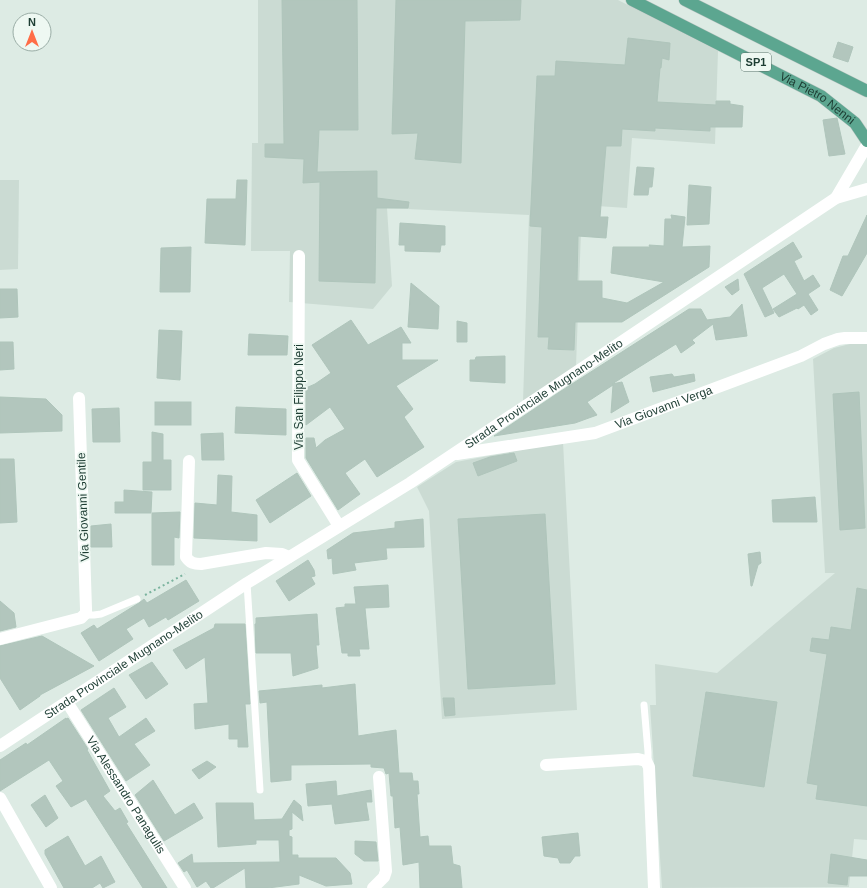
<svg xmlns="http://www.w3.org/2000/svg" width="867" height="888" font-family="Helvetica,sans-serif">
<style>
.built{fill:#cbdbd3}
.building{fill:#b2c6bd;stroke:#afc5bb}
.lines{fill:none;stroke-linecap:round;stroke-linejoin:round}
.primary-casing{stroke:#bbc5c2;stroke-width:13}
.path{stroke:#7ab39e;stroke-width:2;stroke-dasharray:2 3;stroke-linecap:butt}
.service{stroke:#fff;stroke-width:7}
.minor{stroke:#fff;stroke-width:12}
.primary{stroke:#5ca690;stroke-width:12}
.labels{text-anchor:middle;stroke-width:3.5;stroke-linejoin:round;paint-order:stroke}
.shield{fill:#eef8f2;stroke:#5c756c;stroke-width:1}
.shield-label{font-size:11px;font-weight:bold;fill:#1d3d33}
.street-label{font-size:12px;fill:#1d3d33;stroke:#eef8f2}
</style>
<rect width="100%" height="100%" fill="#ddebe4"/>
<g class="built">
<path d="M258,0H618L718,51L715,144L632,138L627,208L582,205L576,366L523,402L529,215L387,208L392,286L373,309L289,302L290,251H251L252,143H258Z"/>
<path d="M0,180H19L18,269L0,270Z"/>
<path d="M850,344H867V840L854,839L849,887L662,888L650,705H656L655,664L717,673L835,573H825L813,359L834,348Z"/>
<path d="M563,442L577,710L442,719L429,511L417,487L456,462Z"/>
</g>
<g class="building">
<path d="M282,0H357L358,130H319L317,172L377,171V198L409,202L408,208H376L375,283L319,281L320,182L303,183L304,159L265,157V144H284Z"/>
<path d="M396,0H521L520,20L465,21L461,163L415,159L418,133L392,134Z"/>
<path d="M628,38L670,43L669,60L662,58L661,68H660L657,102L716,105V101H730V104L743,106L742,127H710V131L655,128V131L622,129L621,146H606L600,217H608L606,238L578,236L577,281H602V298L627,303L664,282L611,273L613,247H650L649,245L664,246L665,219H672L671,215L685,217L682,247L710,246L709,267L622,322H575L574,350L548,349L549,337H538L542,227L530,226L537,76H555L556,61L625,65Z"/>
<path d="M838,42L853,47L848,62L833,57Z"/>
<path d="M837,118L845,154L829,156L823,120Z"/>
<path d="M637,167L654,168L652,187H649L648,195H634Z"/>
<path d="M237,180H247L245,245L205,243L207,199H236Z"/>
<path d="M689,185L711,187L709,224L687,225Z"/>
<path d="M867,215V253L842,296L830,290L843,256H848Z"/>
<path d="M400,223L445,226V245H441L440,252L405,251V245H399Z"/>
<path d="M793,242L802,257L794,261L804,281L813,275L820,286L808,294L818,310L811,315L804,305L798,309L797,308L779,317L773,309L797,294L784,274L762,288L774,313L765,317L744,274Z"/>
<path d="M191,247L190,292H160L161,248Z"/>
<path d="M738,279L739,290L732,295L725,287Z"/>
<path d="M411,283L439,306L438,329L408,327Z"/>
<path d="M0,289H17L18,317L0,318Z"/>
<path d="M742,304L747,336L716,340L713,324L692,340L695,343L681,353L676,344L612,384L622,382L629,402L611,413L613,385L587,402L597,415L575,423L494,436L558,393L689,309H701L707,320L730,317Z"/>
<path d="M351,320L368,345L401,327L411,343H402V360H438L396,386L413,409L404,417L424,447L377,477L365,459L345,473L360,494L338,510L306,458V438H314L316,448L325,440L345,429L330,407L306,425V388L315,384L331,373L312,345Z"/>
<path d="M457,321L467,323V342H457Z"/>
<path d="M159,330L182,331L180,380L157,378Z"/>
<path d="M249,334L288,336L287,355H248Z"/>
<path d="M0,342H13L14,369L0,370Z"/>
<path d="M505,356V383L470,381V360H475L476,357Z"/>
<path d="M672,374L674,377L694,374L695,381L653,392L650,377Z"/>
<path d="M859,392L865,528L840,530L833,394Z"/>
<path d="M0,397L46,399L62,415V431L0,433Z"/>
<rect x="155" y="402" width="36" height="23"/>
<path d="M236,407L286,409V435L235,433Z"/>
<path d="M119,408L120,442H93L92,409Z"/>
<path d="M152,432L163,434V460H171V490H143V462H152Z"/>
<path d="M223,433L224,460H202L201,434Z"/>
<path d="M514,453L517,461L478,476L473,463L490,457Z"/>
<path d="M0,459H14L17,522L0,523Z"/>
<path d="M297,473L311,496L270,523L256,500Z"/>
<path d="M218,475L232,476L231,512L257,515V541L194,538L195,503L217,505Z"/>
<path d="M124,490L152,492L151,513H115V502H124Z"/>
<path d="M815,497L817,522H773L772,500Z"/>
<path d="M180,512L179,538L174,537V565H152V513Z"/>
<path d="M545,514L555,684L468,689L458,519Z"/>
<path d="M423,519L424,547L386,548L387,559L354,563L356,570L333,574L332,558L328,559L327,550L353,533L395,528V522Z"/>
<path d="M111,524L112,547H91V526Z"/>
<path d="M760,552L761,563L758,565L752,586H751L748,554Z"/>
<path d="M308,560L314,570L315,576L311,577L315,584L289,601L276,581Z"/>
<path d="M186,580L199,601L168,620L166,617L149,627L144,618L126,629L133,639L99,661L81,633L94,625L97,629L134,606L139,603L144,599L147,603Z"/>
<path d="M388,585L389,607L365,608L369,649H359L360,656H348V653H342L336,608L345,607V604H356L354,587Z"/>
<path d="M857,588L867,590V806L816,799L818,785L807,783L827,654L810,651L812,638L829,640L831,627L851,630Z"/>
<path d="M0,601L14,613L16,627L0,631Z"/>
<path d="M317,614L319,645H316L318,668L293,676L291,653H256L255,624H256V618Z"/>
<path d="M215,624H245L250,704H245L248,747H238V739H229V724L195,729L194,704L208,703L205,657L186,669L173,650L214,628Z"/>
<path d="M42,636L94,666L40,695V696L20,710L0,678V646Z"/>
<path d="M152,662L168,684L146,699L129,675Z"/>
<path d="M355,684L358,736L396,730L399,773H412L413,781H418L419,794H417L420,837L428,836L429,846H451L453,864L460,866L462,888H420L419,862L403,865L400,827L395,828L393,796H391L389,773L386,774L384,768L371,767V764L291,765V780L271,782L267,702L260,703L259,691L322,685V688Z"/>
<path d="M114,688L126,707L108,718L119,737L146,718L155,731L134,744L150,765L126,781L81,710Z"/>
<path d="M706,692L777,702L764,787L693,776Z"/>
<path d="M443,698H454L455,715L445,716Z"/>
<path d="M66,718V719L68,718L88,749L87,750L110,791L103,796L115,811L120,808L128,822L126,823L167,888H143L86,799L71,807L56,786L63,781L49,760L0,791V760L26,743L27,745Z"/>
<path d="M207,761L216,767L199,779L192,770Z"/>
<path d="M153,780L175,815L194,803L203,818L164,841L135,795Z"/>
<path d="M336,781L337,796L371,790L372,802H366L369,820L335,824L332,804L308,806L306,784Z"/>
<path d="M45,795L58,818L46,827L31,805Z"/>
<path d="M294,800L301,806L303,821L292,812V829L289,830V836L292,837V855H298V858H336L350,873L352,884L326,886L299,875V884L268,888H246L245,868L213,888H211L206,881L197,887L187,870L184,872L178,863L192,854L193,863L280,862L279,840H256V844L218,847L216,803H253L254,820L282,819Z"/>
<path d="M578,833L580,856H575L570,863H560L558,858L544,856L542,837Z"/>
<path d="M68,836L85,866L101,856L115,882L103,888L100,883L92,888H64L45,854V850Z"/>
<path d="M355,841L376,842L378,861H364L355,854Z"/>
<path d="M831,854L867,860V876H848L847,885L828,883Z"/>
</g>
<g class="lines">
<defs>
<g id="primary">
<path id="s4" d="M632,0L821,96L855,123L867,141"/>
<path d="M685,0L867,91"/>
</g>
</defs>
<use href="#primary" class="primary-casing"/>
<path class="path" d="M145,595L185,574"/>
<g class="service">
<path d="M247,583L260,790"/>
<path d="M84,615H94L101,614L137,599"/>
<path d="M644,705L648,752V763"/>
</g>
<g class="minor">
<path d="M836,198L867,145"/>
<path d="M299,256L298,460L339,526"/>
<path id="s1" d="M457,454L595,433L801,356L824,344L838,339L845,338H867"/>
<path d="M189,461L186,557C190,563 194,564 201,564L266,553L282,554L289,557"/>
<path d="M0,639L81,618L86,613V609L79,398"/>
<path id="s2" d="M67,702L185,888"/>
<path id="s3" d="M0,746L247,583L410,483L581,369L836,198L867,189"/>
<path d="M546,765L638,759L646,761L649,767L654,888"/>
<path d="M0,798L51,888"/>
<path d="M373,888L384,877L386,871L379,777"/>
</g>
<use href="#primary" class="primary"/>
</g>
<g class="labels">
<rect class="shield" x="741" y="53" width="30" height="18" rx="3"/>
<g class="shield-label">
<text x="756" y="66">SP1</text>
</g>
<g class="street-label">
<text dy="4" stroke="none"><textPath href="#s4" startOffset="210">Via Pietro Nenni</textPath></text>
<text dy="4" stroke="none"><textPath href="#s3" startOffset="648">Strada Provinciale Mugnano-Melito</textPath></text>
<text transform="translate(299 397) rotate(-90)" y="4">Via San Filippo Neri</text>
<text dy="4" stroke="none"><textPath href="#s1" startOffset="213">Via Giovanni Verga</textPath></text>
<text transform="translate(83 507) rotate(-92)" y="4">Via Giovanni Gentile</text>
<text dy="4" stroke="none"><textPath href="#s3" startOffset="148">Strada Provinciale Mugnano-Melito</textPath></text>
<text dy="4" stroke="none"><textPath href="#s2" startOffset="110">Via Alessandro Panagulis</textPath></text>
</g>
</g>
<g transform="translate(32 32)"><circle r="19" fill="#eef8f2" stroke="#9aada6"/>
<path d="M0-3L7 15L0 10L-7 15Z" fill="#ff6d47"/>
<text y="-6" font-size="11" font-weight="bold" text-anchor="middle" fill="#1d3d33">N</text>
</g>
</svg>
